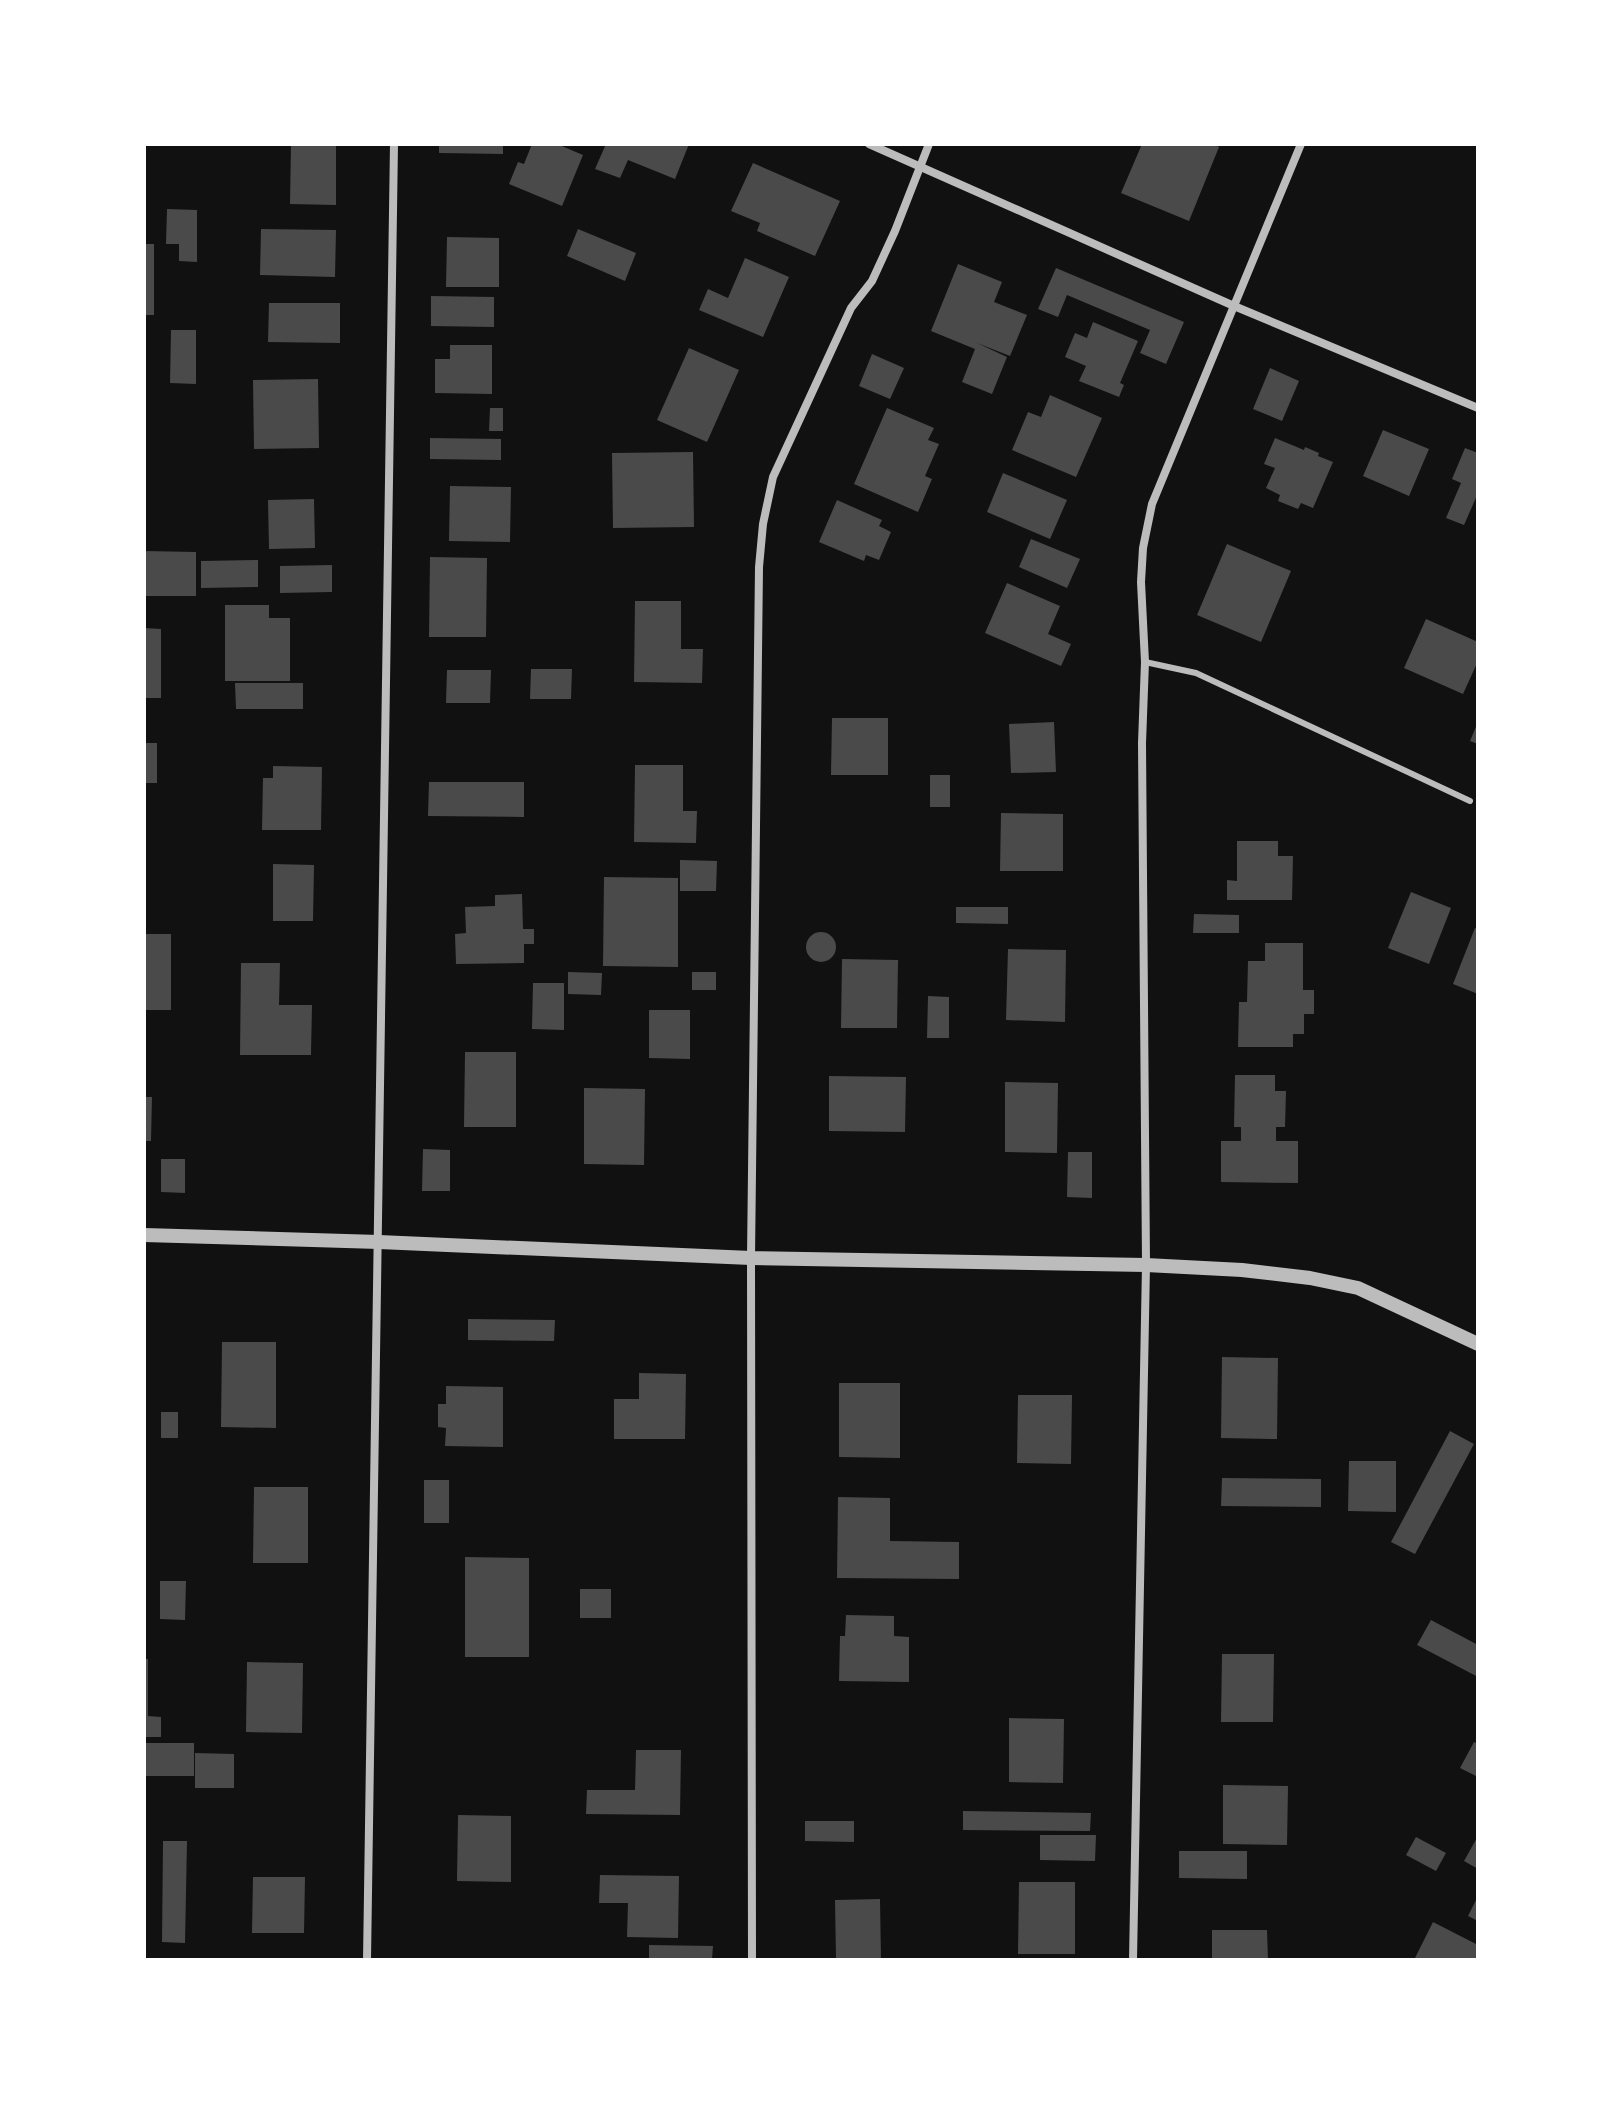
<svg xmlns="http://www.w3.org/2000/svg" width="1622" height="2104" font-family="'Fira Sans Condensed',sans-serif">
<style>
.building{fill:#4a4a4a}
.lines{fill:none;stroke-linecap:round;stroke-linejoin:round}
.service{stroke:#bcbcbc;stroke-width:6}
.minor{stroke:#bcbcbc;stroke-width:8}
.tertiary{stroke:#bcbcbc;stroke-width:14}
</style>
<rect width="100%" height="100%" fill="#111"/>
<g class="building">
<path d="M291,144L336,145V205L290,204Z"/>
<path d="M439,144H503V154L439,153Z"/>
<path d="M532,144H557L583,155L562,206L509,184L518,162L524,164Z"/>
<path d="M606,144H689L675,179L628,160L620,178L595,169Z"/>
<path d="M1142,144H1213L1219,147L1189,221L1121,193Z"/>
<path d="M753,163L840,201L815,256L757,231L760,223L731,211Z"/>
<path d="M167,209L197,210V262L179,261V244H166Z"/>
<path d="M261,229L336,230L335,277L260,275Z"/>
<path d="M578,229L636,253L625,281L567,256Z"/>
<path d="M447,237L499,238V287H446Z"/>
<rect x="144" y="244" width="10" height="71"/>
<path d="M745,258L789,277L763,337L699,310L708,289L728,298Z"/>
<path d="M958,264L1002,282L994,302L1027,315L1010,356L977,343L1007,357L992,394L962,382L975,349L931,331Z"/>
<path d="M1056,268L1184,322L1166,364L1140,353L1150,330L1067,295L1058,317L1038,309Z"/>
<path d="M431,296L494,297V327L431,326Z"/>
<path d="M269,303H340V343L268,342Z"/>
<path d="M1093,322L1138,341L1120,383L1124,385L1119,397L1079,381L1086,366L1065,357L1075,333L1087,338Z"/>
<path d="M171,330H196V384L170,383Z"/>
<path d="M450,345H492V394L435,393V359H450Z"/>
<path d="M689,348L739,370L707,442L657,420Z"/>
<path d="M872,354L904,368L890,399L859,386Z"/>
<path d="M1270,368L1299,381L1282,421L1253,409Z"/>
<path d="M318,379L319,448L254,449L253,380Z"/>
<path d="M1050,395L1102,418L1076,477L1012,450L1028,412L1041,417Z"/>
<path d="M490,408H503V431H489Z"/>
<path d="M887,408L934,428L928,440L939,444L925,476L932,479L918,512L854,484Z"/>
<path d="M1383,430L1429,449L1409,496L1363,476Z"/>
<path d="M430,438L501,439V460L430,459Z"/>
<path d="M1275,438L1304,450L1305,447L1319,453L1318,456L1333,462L1313,508L1301,503L1298,509L1278,501L1280,495L1266,488L1275,468L1264,464Z"/>
<path d="M1465,448L1478,453V493L1464,525L1446,518L1461,483L1452,479Z"/>
<path d="M693,452L694,527L613,528L612,453Z"/>
<path d="M1003,473L1067,500L1050,539L987,512Z"/>
<path d="M450,486L511,487L510,542L449,541Z"/>
<path d="M314,499L315,548L269,549L268,500Z"/>
<path d="M837,500L882,520L879,526L891,532L879,560L866,555L864,561L819,542Z"/>
<path d="M1031,539L1080,559L1067,588L1019,567Z"/>
<path d="M1227,544L1291,571L1261,642L1197,615Z"/>
<path d="M144,551L196,552V596H144Z"/>
<path d="M430,557L487,558L486,637H429Z"/>
<path d="M258,560V587L201,588V561Z"/>
<path d="M332,565V592L280,593V566Z"/>
<path d="M1007,583L1060,606L1048,634L1071,644L1061,666L985,633Z"/>
<path d="M635,601H681V649H703L702,683L634,682Z"/>
<path d="M225,605H269V618H290V681H225Z"/>
<path d="M1426,619L1478,642V661L1463,694L1404,668Z"/>
<path d="M144,628L161,629V698H144Z"/>
<path d="M531,669H572L571,699H530Z"/>
<path d="M447,670H491L490,703H446Z"/>
<path d="M235,683H303V709H236Z"/>
<path d="M832,718H888V775H831Z"/>
<path d="M1054,722L1056,772L1011,773L1009,724Z"/>
<path d="M1478,722V744L1470,741Z"/>
<rect x="144" y="743" width="13" height="40"/>
<path d="M635,765H683V811H697L696,843L634,842Z"/>
<path d="M273,766L322,767L321,830H262L263,778H273Z"/>
<rect x="930" y="775" width="20" height="32"/>
<path d="M429,782H524V817L428,816Z"/>
<path d="M1001,813L1063,814V871H1000Z"/>
<path d="M1237,841H1278V856H1293L1292,900H1227V880L1237,881Z"/>
<path d="M680,860L717,861L716,891H680Z"/>
<path d="M273,864L314,865L313,921H273Z"/>
<path d="M604,877L678,878V967L603,966Z"/>
<path d="M1411,892L1451,908L1429,964L1388,948Z"/>
<path d="M522,894L523,929H534V944H524V963L456,964L455,934L466,933L465,907L495,906V895Z"/>
<path d="M956,907H1008V924L956,923Z"/>
<path d="M1194,914L1239,915V933H1193Z"/>
<path d="M1475,928L1478,929V994L1453,984Z"/>
<circle cx="821" cy="947" r="15"/>
<rect x="144" y="934" width="27" height="76"/>
<path d="M1265,943H1303V990H1314V1014H1304V1034H1293V1047H1238L1239,1002H1247L1248,961H1265Z"/>
<path d="M1008,949L1066,950L1065,1022L1006,1020Z"/>
<path d="M842,959L898,960L897,1028H841Z"/>
<path d="M241,963H280L279,1005H312L311,1055H240Z"/>
<path d="M568,972L602,973L601,995L568,994Z"/>
<rect x="692" y="972" width="24" height="18"/>
<path d="M533,983H564V1030L532,1029Z"/>
<path d="M928,996L949,997V1038H927Z"/>
<path d="M649,1010H690V1059L649,1058Z"/>
<path d="M465,1052H516V1127H464Z"/>
<path d="M1235,1075H1275V1091H1286L1285,1127H1276V1141H1298V1183L1221,1182V1141H1241V1127H1234Z"/>
<path d="M829,1076L906,1077L905,1132L829,1131Z"/>
<path d="M1005,1082L1058,1083L1057,1153L1005,1152Z"/>
<path d="M584,1088L645,1089L644,1165L584,1164Z"/>
<path d="M144,1097H152L151,1141H144Z"/>
<path d="M423,1149L450,1150V1191H422Z"/>
<path d="M1068,1152H1092V1198L1067,1197Z"/>
<path d="M161,1159H185V1193L161,1192Z"/>
<path d="M468,1319L555,1320L554,1341L468,1340Z"/>
<path d="M222,1342H276V1428L221,1427Z"/>
<path d="M1222,1357L1278,1358L1277,1439L1221,1438Z"/>
<path d="M639,1373L686,1374L685,1439H614V1399H639Z"/>
<path d="M839,1383H900V1458L839,1457Z"/>
<path d="M446,1386L503,1387V1447L445,1446L446,1428L438,1427V1404H446Z"/>
<path d="M1018,1395H1072L1071,1464L1017,1463Z"/>
<rect x="161" y="1412" width="17" height="26"/>
<path d="M1450,1431L1474,1444L1415,1554L1391,1542Z"/>
<path d="M1349,1461H1396V1512L1348,1511Z"/>
<path d="M1222,1478L1321,1479V1507L1221,1506Z"/>
<rect x="424" y="1480" width="25" height="43"/>
<path d="M254,1487H308V1563H253Z"/>
<path d="M838,1497L890,1498V1541L959,1542V1579L837,1578Z"/>
<path d="M465,1557L529,1558V1657H465Z"/>
<path d="M160,1581H186L185,1620L160,1619Z"/>
<rect x="580" y="1589" width="31" height="29"/>
<path d="M846,1615L894,1616V1636L909,1637V1682L839,1681L840,1636H845Z"/>
<path d="M1431,1620L1478,1645V1677L1417,1645Z"/>
<path d="M1222,1654H1274L1273,1722H1221Z"/>
<path d="M144,1659H148V1716L161,1717V1737H144Z"/>
<path d="M247,1662L303,1663L302,1733L246,1732Z"/>
<path d="M1009,1718L1064,1719L1063,1783L1009,1782Z"/>
<path d="M1474,1742L1478,1744V1777L1460,1768Z"/>
<rect x="146" y="1743" width="48" height="33"/>
<path d="M636,1750H681L680,1815L586,1814L587,1790H635Z"/>
<path d="M195,1753L234,1754V1788H195Z"/>
<path d="M1223,1785L1288,1786L1287,1845L1223,1844Z"/>
<path d="M963,1811L1091,1813L1090,1831L963,1830Z"/>
<path d="M458,1815L511,1816V1882L457,1881Z"/>
<path d="M805,1821H854V1842L805,1841Z"/>
<path d="M1040,1835H1096L1095,1861L1040,1860Z"/>
<path d="M1478,1836V1869L1464,1861Z"/>
<path d="M1416,1837L1446,1853L1436,1871L1406,1855Z"/>
<path d="M163,1841H187L185,1943L162,1942Z"/>
<path d="M1179,1851H1247V1879L1179,1878Z"/>
<path d="M600,1875L679,1876L678,1938L627,1937L628,1903H599Z"/>
<path d="M253,1877H305L304,1933H252Z"/>
<path d="M1019,1882H1075V1954H1018Z"/>
<path d="M1478,1896V1921L1468,1916Z"/>
<path d="M880,1899L881,1960H836L835,1900Z"/>
<path d="M1433,1922L1478,1945V1960H1414Z"/>
<path d="M1212,1930H1267L1268,1960H1212Z"/>
<path d="M649,1945L713,1946L712,1960H649Z"/>
</g>
<g class="lines">
<path class="service" d="M1145,662L1196,673L1470,801"/>
<g class="minor">
<path d="M869,144L1234,306L1478,408"/>
<path d="M367,1960L394,144"/>
<path d="M752,1960L751,1258L759,567L763,524L773,477L851,308L872,281L895,231L929,144"/>
<path d="M1133,1960L1146,1265L1142,743L1145,662L1141,582L1143,548L1152,504L1301,144"/>
</g>
<path class="tertiary" d="M144,1235L379,1242L751,1258L1146,1265L1242,1270L1310,1278L1358,1288L1478,1344"/>
</g>
<rect width="1622" height="2104" fill="none" stroke="#ffffff" stroke-width="292"/>
</svg>
